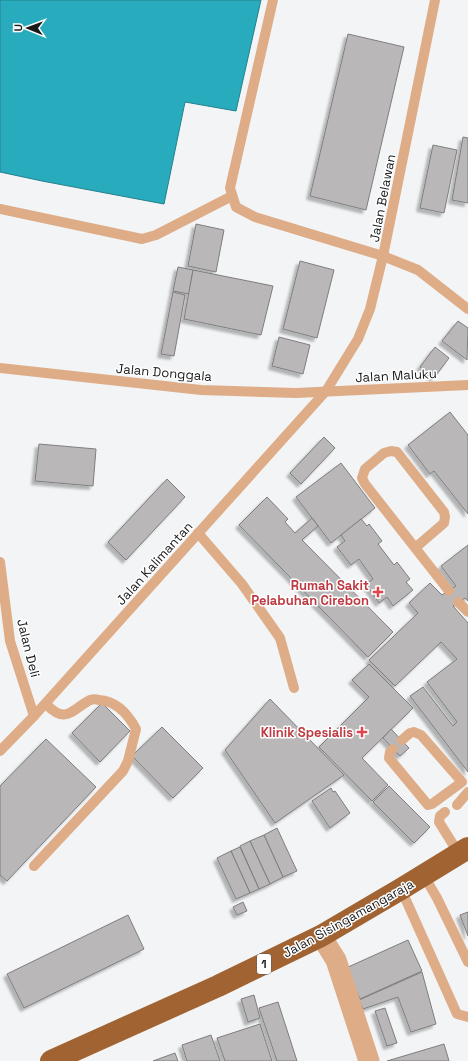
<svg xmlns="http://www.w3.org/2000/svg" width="468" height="1061" font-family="'Space Grotesk',sans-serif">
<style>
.water{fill:#28acbd;stroke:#24808c}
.building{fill:#b9b7b8;stroke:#7f7d7f;filter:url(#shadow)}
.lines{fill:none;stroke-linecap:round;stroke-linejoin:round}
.lane{stroke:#dead88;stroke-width:10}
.street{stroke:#dead88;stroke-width:21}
.highway{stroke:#a06331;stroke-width:22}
.health-dot{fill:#e0444e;stroke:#fff;stroke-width:1.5}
.labels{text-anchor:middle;stroke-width:3;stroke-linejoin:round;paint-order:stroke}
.shield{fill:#fff;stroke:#5f5f5f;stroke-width:1}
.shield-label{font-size:12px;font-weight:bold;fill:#1a1a1b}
.street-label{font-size:13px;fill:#1a1a1b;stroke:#fff}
.health-label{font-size:13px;font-weight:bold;fill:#be3a42;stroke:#fff;text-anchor:end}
</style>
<defs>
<filter id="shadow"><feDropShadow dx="-3.5" dy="3.5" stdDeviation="1" flood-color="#0004"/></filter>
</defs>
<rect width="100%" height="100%" fill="#f2f4f6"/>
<path class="water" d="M0,0H261L236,111L185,102L164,204L42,181L0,172Z"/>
<g class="building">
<path d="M348,34L404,47L366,210L310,196Z"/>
<path d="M463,137L468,138V203L452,200Z"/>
<path d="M433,145L457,150L444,213L420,208Z"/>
<path d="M196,224L224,230L216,272L188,266Z"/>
<path d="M300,261L334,270L317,338L283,329Z"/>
<path d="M178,267L193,270L189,294L173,291Z"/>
<path d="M193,270L273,286L261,335L184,319Z"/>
<path d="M173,292L185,295L174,356L161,354Z"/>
<path d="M458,321L468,328L467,360L442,341Z"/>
<path d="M279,337L310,345L303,374L272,366Z"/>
<path d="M435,347L449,358L434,378L420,367Z"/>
<path d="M450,412L468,435V514L434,471L430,474L408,445Z"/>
<path d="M324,437L335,448L301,484L290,473Z"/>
<path d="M39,444L96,449L93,486L35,481Z"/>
<path d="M341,463L375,508L331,543L296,497Z"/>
<path d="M167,479L185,497L126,560L108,542Z"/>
<path d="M267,497L288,519L285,522L295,533L312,518L318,526L302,540L393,632L368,657L239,525Z"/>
<path d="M361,519L367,526L369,524L382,541L378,544L394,565L397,562L410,579L406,582L413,590L393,606L387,597L379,603L366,584L373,579L359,559L351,565L337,547L345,541L341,535Z"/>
<path d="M468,545V601L465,598L453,606L468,623V772L410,696L423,687L453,726L457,722L427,682L457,659L441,642L395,686L369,660L418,613L409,603L430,583L442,595L456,586L441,566Z"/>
<path d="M369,664L413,708L362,758L388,785L372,801L319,747L369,697L352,680Z"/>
<path d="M270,699L344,775L275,823L225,750Z"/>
<path d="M102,703L130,731L100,762L72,733Z"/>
<path d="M162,727L203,768L173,798L132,756Z"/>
<path d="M391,729L409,748L400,756L383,738Z"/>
<path d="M46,739L96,787L7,881L0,875V786Z"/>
<path d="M389,786L430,827L414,843L373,802Z"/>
<path d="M331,788L333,792L335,791L350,813L330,828L312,801Z"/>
<path d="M277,828L297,871L283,877L264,835Z"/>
<path d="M264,835L283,877L270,884L250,841Z"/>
<path d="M250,841L270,884L259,889L240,846Z"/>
<path d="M240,847L259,889L250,893L231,851Z"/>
<path d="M231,851L250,893L236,899L217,858Z"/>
<path d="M243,902L247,911L237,915L233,907Z"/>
<path d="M468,912V936L460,915Z"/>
<path d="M128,915L144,949L24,1008L7,974Z"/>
<path d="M408,940L422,971L360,999L346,968Z"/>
<path d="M422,972L436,1024L411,1032L398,997L363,1009L359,1000Z"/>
<path d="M254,995L260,1018L248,1022L241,999Z"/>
<path d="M278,1002L297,1061H277L259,1008Z"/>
<path d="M385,1008L397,1043L387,1046L375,1011Z"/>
<path d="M260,1024L272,1061H225L217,1038Z"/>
<path d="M211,1035L220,1061H187L182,1045Z"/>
<path d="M444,1044L449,1061H387Z"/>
<path d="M175,1053L178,1061H153Z"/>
</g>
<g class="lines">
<g class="lane">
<path d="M273,0L230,188L236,207L255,217L383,256L418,270L468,309"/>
<path d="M0,209L142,239L156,235L232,196"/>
<path d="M0,368L201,390L296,393L468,385"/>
<path d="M198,533L242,584L280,638L294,688"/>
<path d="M415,548L444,523L445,517L444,512L397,452L391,451L384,453L365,469L362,478L365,484L449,591"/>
<path d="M0,562L10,641L34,716"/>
<path d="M458,602L468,612"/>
<path d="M393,749L390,752L389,758L428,805L432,804L462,782L421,735L414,732L410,733L402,740"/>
<path d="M0,751L34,716L326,391L358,339L370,309L383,256L435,0"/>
<path d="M457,805L468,792"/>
<path d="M445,812L440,816L439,822L459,854"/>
<path d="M34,866L123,771L128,761L136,729C128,714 117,701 99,700C96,699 93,699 90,700C71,710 66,725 46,704"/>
<path d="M424,876L437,898L468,962"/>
<path d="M401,889L457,1014L468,1017"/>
</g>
<path class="street" d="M321,936L336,960L369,1061"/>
<path class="highway" d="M51,1061L218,986L321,936L401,889L468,848"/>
</g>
<g class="health-dot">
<path d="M376 586h4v4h4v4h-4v4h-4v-4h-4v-4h4z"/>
<path d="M360 726h4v4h4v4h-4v4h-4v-4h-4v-4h4z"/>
</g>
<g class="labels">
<rect class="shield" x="257" y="954" width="14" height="20" rx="3"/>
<g class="shield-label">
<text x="264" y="968">1</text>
</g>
<g class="street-label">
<text transform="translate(382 198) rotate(-79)" y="5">Jalan Belawan</text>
<text transform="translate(164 372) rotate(5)" y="5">Jalan Donggala</text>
<text transform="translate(396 375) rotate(-3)" y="5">Jalan Maluku</text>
<text transform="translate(154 563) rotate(-48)" y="5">Jalan Kalimantan</text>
<text transform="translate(29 648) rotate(76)" y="5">Jalan Deli</text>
<text transform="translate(348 918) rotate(-29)" y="5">Jalan Sisingamangaraja</text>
</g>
<g class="health-label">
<text x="369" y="590">Rumah Sakit<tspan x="369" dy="15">Pelabuhan Cirebon</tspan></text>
<text x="353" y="737">Klinik Spesialis</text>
</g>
</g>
<g transform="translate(28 28) rotate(271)" stroke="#ffffff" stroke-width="3" paint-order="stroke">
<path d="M0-3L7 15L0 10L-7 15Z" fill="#1a1a1b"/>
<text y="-6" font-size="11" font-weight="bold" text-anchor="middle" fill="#1a1a1b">U</text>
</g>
</svg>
